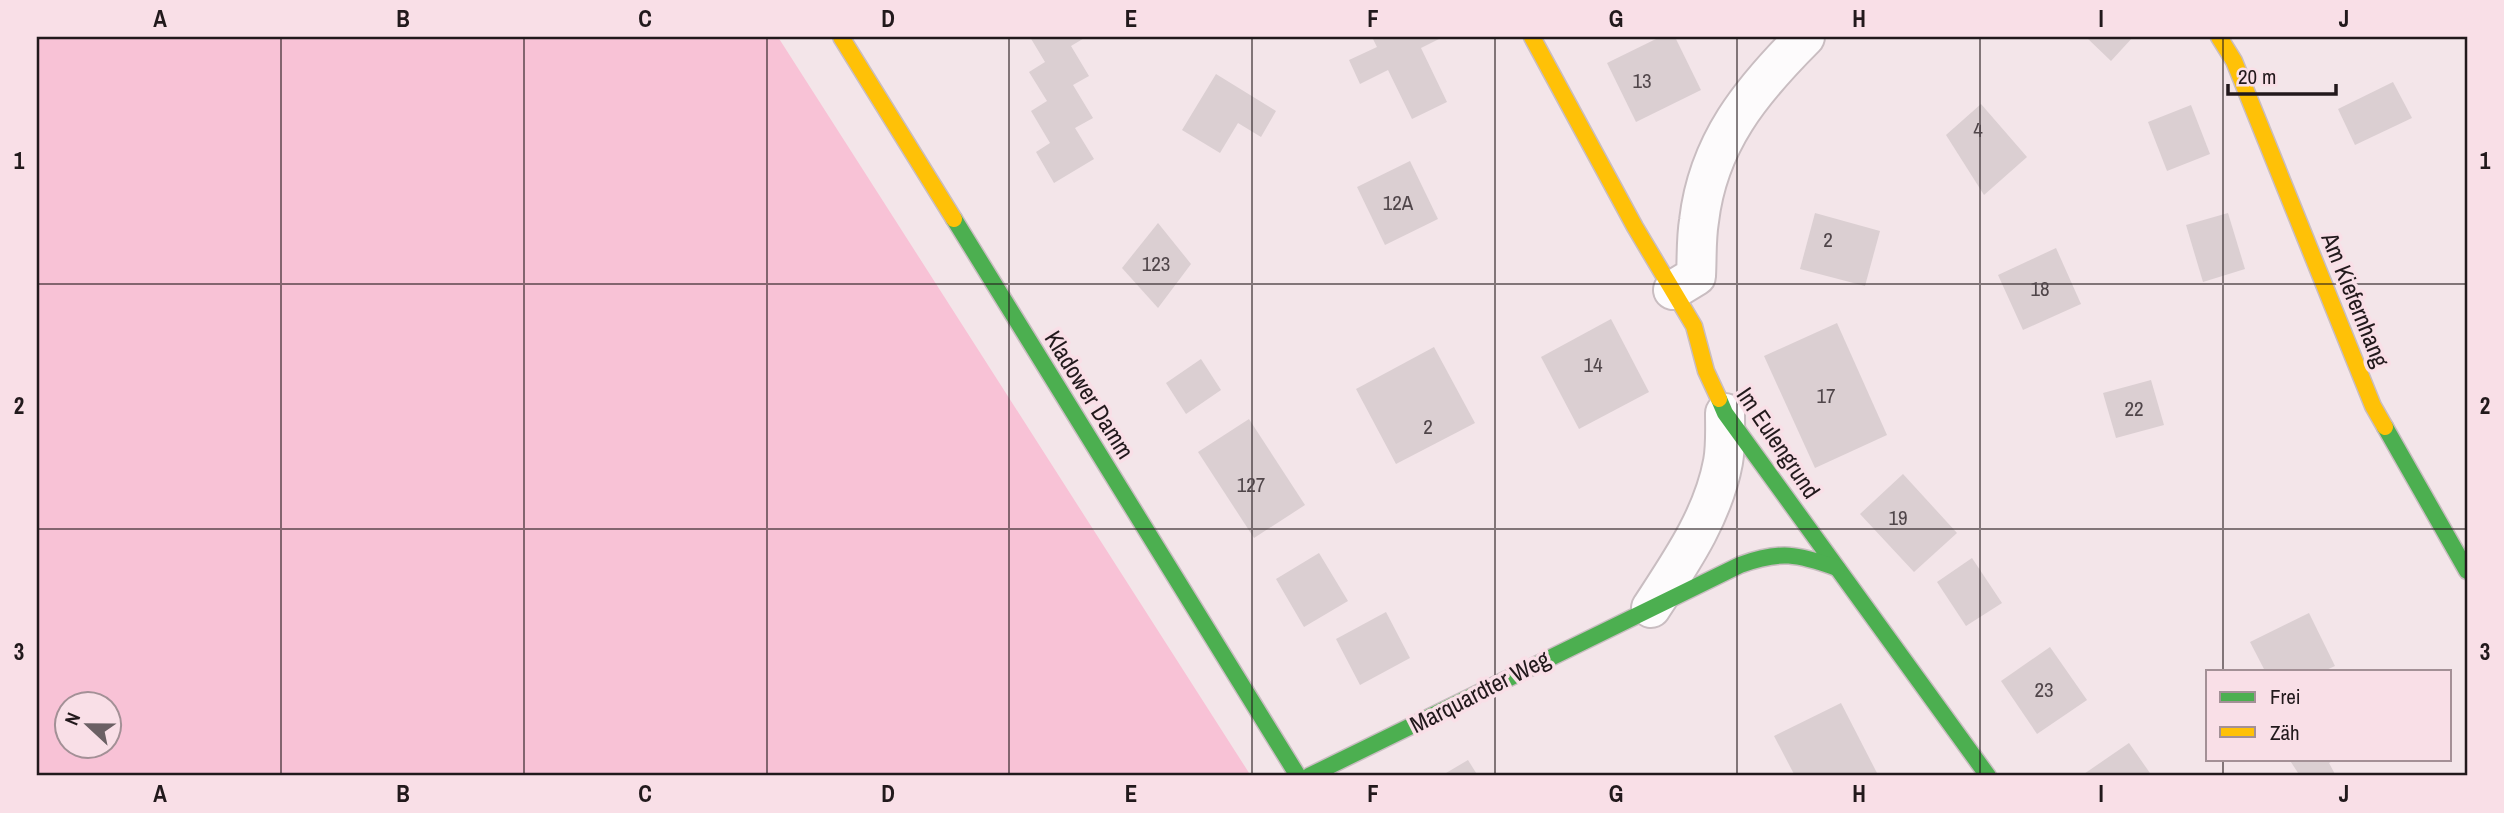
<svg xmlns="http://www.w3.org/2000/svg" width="2504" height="813" font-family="'Archivo Narrow',sans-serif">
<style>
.green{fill:#f8c2d6;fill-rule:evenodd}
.building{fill:#dbcfd2}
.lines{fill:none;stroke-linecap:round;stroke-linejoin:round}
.street-casing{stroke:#c9bdc1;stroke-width:42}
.fast-casing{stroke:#c9bdc1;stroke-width:19}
.slow-casing{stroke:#c9bdc1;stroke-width:19}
.street{stroke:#fdfbfc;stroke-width:38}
.fast{stroke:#4caf50;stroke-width:16}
.slow{stroke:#ffc107;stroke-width:16}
.grid{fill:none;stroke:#22191c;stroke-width:2;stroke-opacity:0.55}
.labels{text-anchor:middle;stroke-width:7;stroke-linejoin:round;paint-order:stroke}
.number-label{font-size:21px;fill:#50464a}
.street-label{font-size:24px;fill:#22191c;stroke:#f9dfe7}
.neatline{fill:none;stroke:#22191c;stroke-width:2.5}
.grid-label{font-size:23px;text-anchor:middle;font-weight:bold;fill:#22191c}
</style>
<rect width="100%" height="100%" fill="#f3e5e9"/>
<path class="green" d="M37,37H778L1251,776H37ZM66,704H108V746H66Z"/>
<g class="building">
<path d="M1030,37H1086L1071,46L1089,76L1073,85L1093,118L1075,128L1094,159L1054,183L1036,152L1050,143L1031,111L1047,101L1029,72L1045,62Z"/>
<path d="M1372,37H1438L1439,39L1421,48L1447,102L1412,119L1388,70L1360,84L1349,60L1377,47Z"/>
<path d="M1660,37H1675L1701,90L1636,122L1607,63Z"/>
<path d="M2086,37H2133L2111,61Z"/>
<path d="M1216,74L1276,111L1261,137L1238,123L1220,153L1182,130Z"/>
<path d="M2393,82L2412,118L2355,145L2338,109Z"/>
<path d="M1981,104L2027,157L1984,195L1946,135Z"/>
<path d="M2191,105L2210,154L2167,171L2148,122Z"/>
<path d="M1410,161L1438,219L1385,245L1357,187Z"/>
<path d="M1815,213L1880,231L1865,286L1800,269Z"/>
<path d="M2228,213L2245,269L2203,282L2186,225Z"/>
<path d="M1158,223L1191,264L1158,308L1122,268Z"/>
<path d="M2056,248L2081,304L2023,330L1998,275Z"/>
<path d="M1611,319L1649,392L1579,429L1541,357Z"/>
<path d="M1837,323L1887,435L1815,468L1764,356Z"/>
<path d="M1434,347L1475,423L1396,464L1356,389Z"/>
<path d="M1201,359L1221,390L1186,414L1166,383Z"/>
<path d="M2151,380L2164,425L2116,438L2103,393Z"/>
<path d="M1249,419L1305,505L1254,538L1198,452Z"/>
<path d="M1903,474L1957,533L1914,572L1860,514Z"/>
<path d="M1319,553L1348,601L1304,627L1276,579Z"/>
<path d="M1972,558L2002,603L1966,626L1937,582Z"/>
<path d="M1386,612L1410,658L1360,685L1336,639Z"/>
<path d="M2309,613L2335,666L2324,671H2265L2250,642Z"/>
<path d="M2050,647L2087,700L2037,734L2001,681Z"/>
<path d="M1841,703L1877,773L1871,776H1795L1774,736Z"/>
<path d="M2129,743L2152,776H2081Z"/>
<path d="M2289,759H2336L2329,763L2336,776H2300Z"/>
<path d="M1468,760L1478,776H1441Z"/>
</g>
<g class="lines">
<defs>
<g id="street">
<path d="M1673,290L1696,276C1697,258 1696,239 1699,221C1708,143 1751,91 1805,37"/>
<path d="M1651,608C1681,562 1713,516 1723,462C1726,446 1725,429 1725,413"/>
</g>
<g id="fast">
<path d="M954,219L1298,776"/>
<path d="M1719,399L1725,413L1988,776"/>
<path d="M2385,427L2467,571"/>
<path d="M1309,776L1740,565C1780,550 1798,554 1837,568"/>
</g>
<g id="slow">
<path d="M841,37L954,219"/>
<path d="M1532,37L1635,227L1694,326L1706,371L1719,399"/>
<path d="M2219,37L2234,61L2373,406L2385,427"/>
</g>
</defs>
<use href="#street" class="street-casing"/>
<use href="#fast" class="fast-casing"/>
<use href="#slow" class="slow-casing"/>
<use href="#street" class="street"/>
<use href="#fast" class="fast"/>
<use href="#slow" class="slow"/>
</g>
<path class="grid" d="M281,37V776M524,37V776M767,37V776M1009,37V776M1252,37V776M1495,37V776M1737,37V776M1980,37V776M2223,37V671M37,284H2467M37,529H2467M2223,759V776"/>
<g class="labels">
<g class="number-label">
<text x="1642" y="88">13</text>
<text x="1978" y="137">4</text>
<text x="1398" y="210">12A</text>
<text x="1828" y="247">2</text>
<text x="1156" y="271">123</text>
<text x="2040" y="296">18</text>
<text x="1593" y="372">14</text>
<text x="1826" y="403">17</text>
<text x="2134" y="416">22</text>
<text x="1428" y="434">2</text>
<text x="1251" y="492">127</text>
<text x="1898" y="525">19</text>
<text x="2044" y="697">23</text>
</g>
<g class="street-label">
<text transform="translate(2355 300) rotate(68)" y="8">Am Kiefernhang</text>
<text transform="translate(1089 395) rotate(58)" y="8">Kladower Damm</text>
<text transform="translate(1778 443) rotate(56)" y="8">Im Eulengrund</text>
<text transform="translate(1480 692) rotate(-27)" y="8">Marquardter Weg</text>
</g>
</g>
<rect width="2504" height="813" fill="none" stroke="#f9dfe7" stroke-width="77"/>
<rect x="2206" y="670" width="245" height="91" fill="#f9dfe7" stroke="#a39096" stroke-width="2"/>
<rect x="2220" y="692" width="35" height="10" fill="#4caf50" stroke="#a39096" stroke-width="2"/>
<text x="2270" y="704" font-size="21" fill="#22191c">Frei</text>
<rect x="2220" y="727" width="35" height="10" fill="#ffc107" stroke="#a39096" stroke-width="2"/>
<text x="2270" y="740" font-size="21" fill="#22191c">Zäh</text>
<g transform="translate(88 725) rotate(292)"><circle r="33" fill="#f9dfe7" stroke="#a39096" stroke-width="2"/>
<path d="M0-5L12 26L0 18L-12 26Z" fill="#6b6064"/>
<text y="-10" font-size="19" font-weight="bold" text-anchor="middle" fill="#22191c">N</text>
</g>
<path d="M2228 84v10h108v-10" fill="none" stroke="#22191c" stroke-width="3.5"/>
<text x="2238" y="84" font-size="21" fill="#22191c" stroke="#f9dfe7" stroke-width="5" paint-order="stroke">20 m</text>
<rect x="38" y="38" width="2428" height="736" class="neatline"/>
<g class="grid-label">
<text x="160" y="27">A</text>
<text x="403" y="27">B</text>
<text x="645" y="27">C</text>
<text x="888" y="27">D</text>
<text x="1131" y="27">E</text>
<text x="1373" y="27">F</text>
<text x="1616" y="27">G</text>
<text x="1859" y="27">H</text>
<text x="2101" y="27">I</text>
<text x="2344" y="27">J</text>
<text x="19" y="169">1</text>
<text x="2485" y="169">1</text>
<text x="19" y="414">2</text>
<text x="2485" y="414">2</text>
<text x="19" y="660">3</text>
<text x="2485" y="660">3</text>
<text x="160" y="802">A</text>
<text x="403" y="802">B</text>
<text x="645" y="802">C</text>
<text x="888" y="802">D</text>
<text x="1131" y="802">E</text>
<text x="1373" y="802">F</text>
<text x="1616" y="802">G</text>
<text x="1859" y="802">H</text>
<text x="2101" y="802">I</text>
<text x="2344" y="802">J</text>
</g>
</svg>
